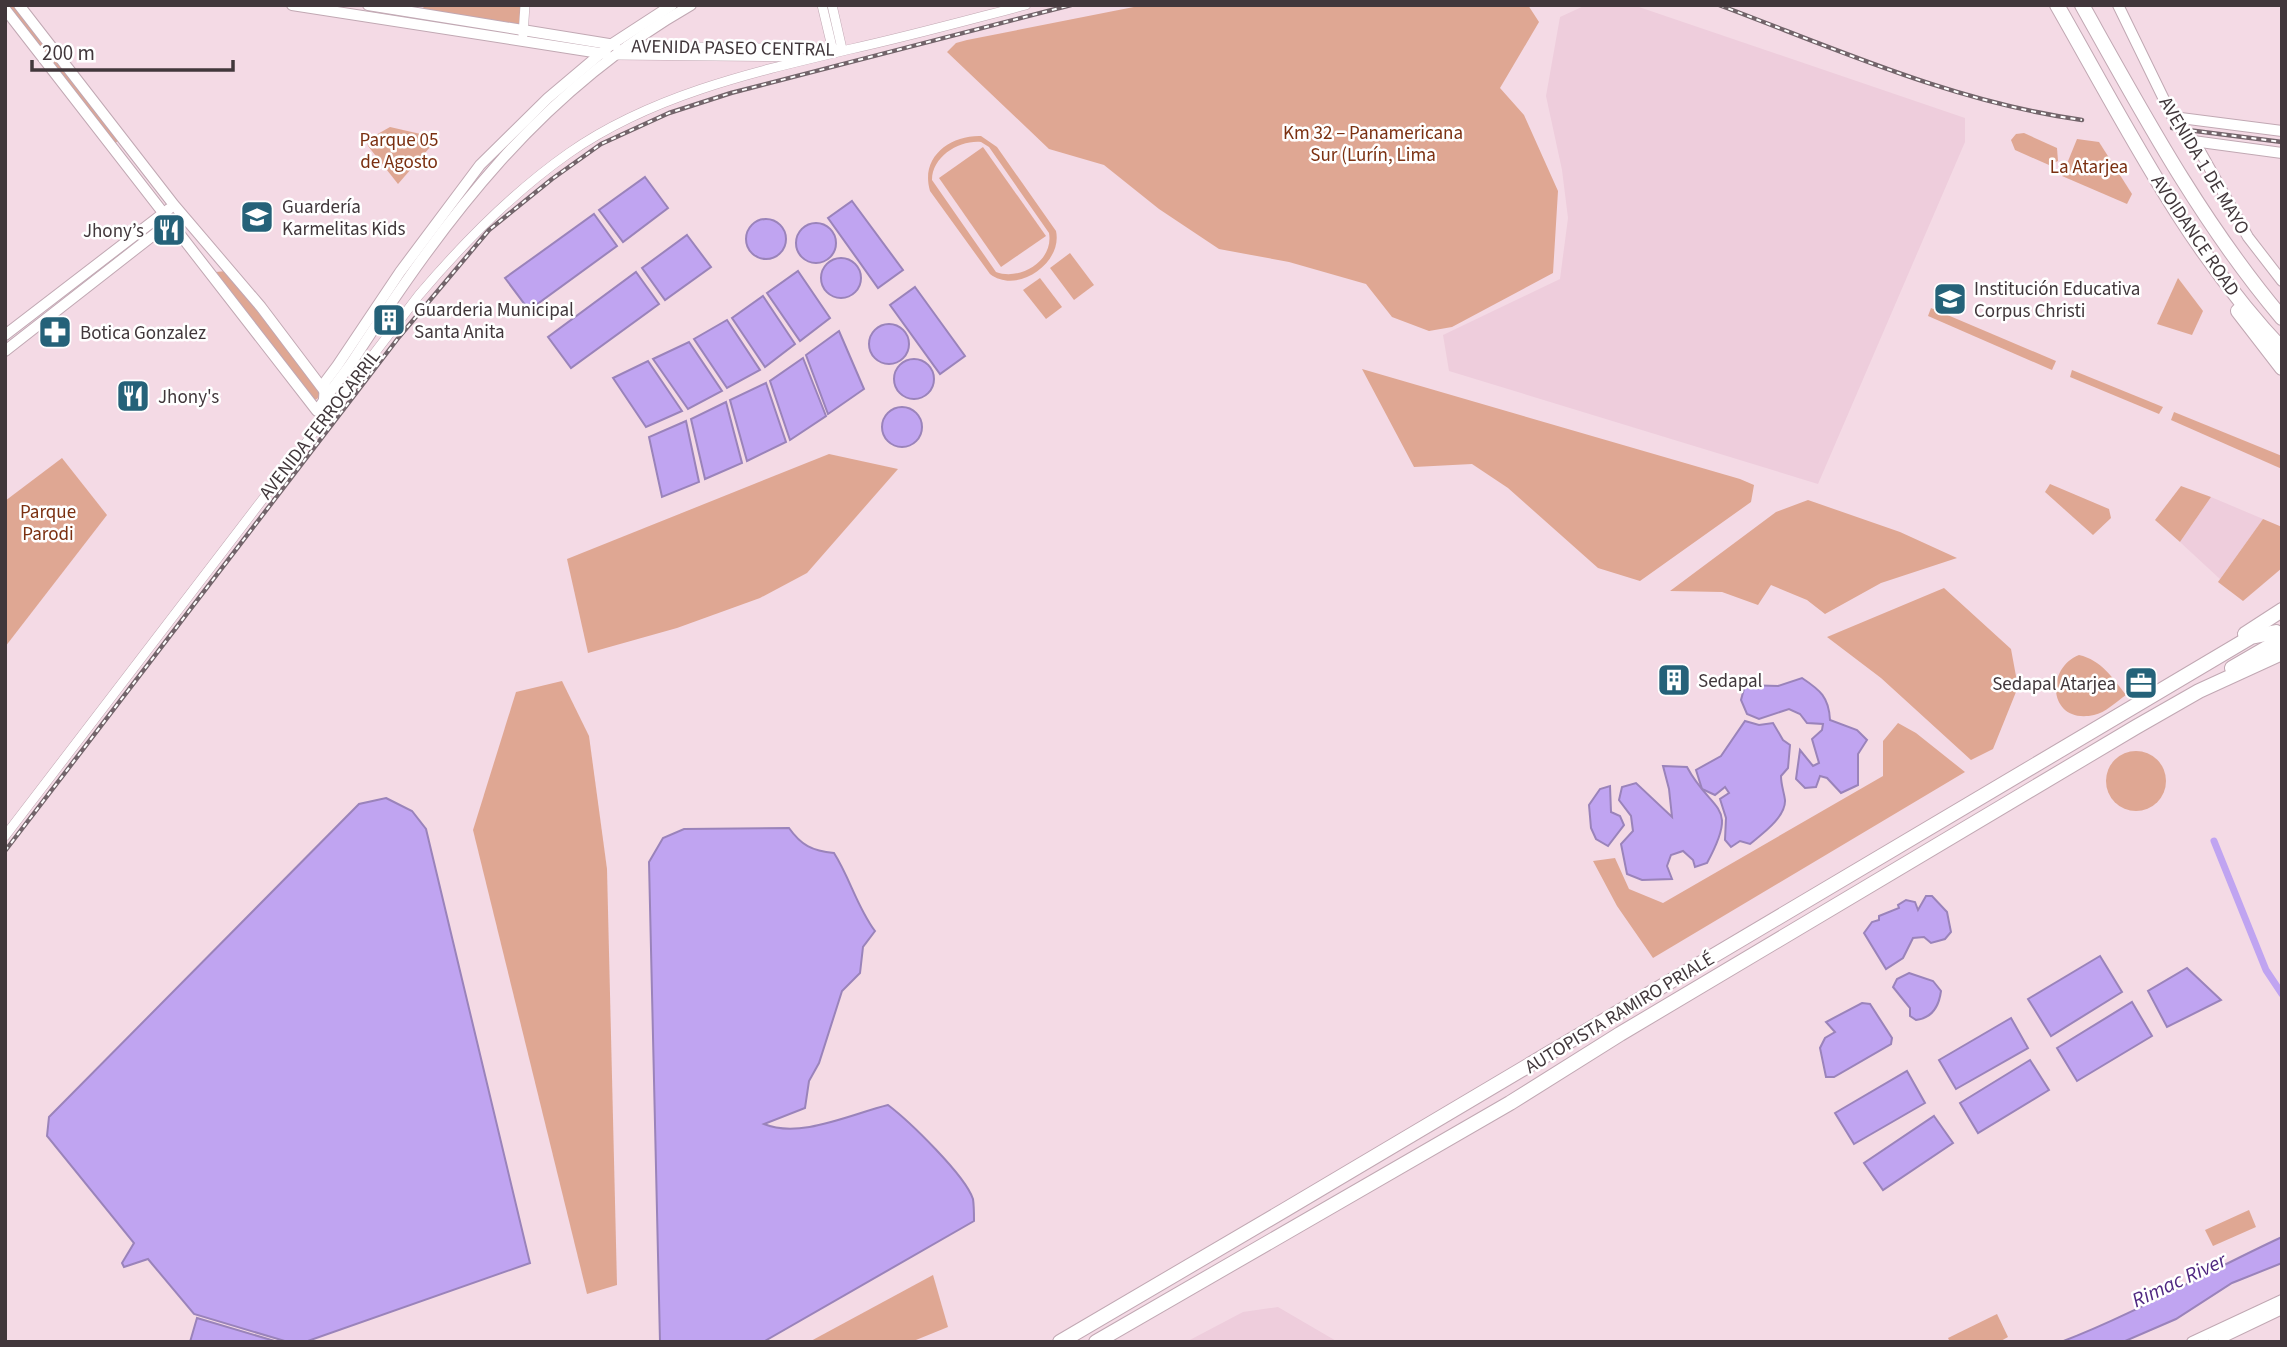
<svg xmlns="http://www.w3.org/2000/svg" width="2287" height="1347" font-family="'Source Sans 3',sans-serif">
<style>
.built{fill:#eecddc}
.green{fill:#dfa793;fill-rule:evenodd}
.water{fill:#c0a4f1;stroke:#9a83ba;stroke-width:2}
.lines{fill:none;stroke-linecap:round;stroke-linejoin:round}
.canal{stroke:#c0a4f1;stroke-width:7}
.minor-casing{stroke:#c1a8b3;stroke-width:10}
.major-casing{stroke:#c1a8b3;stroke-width:12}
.highway-casing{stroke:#c1a8b3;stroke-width:16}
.minor{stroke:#fff;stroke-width:9}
.major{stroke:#fff;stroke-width:10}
.highway{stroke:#fff;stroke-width:14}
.rail-casing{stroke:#72646a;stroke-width:4.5}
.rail{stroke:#fff;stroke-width:2;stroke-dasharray:5;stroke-linecap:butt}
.labels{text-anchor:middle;stroke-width:5;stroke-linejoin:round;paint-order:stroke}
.street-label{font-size:19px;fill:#41373b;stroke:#fff}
.park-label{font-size:19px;fill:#7b3011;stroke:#fff}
.poi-label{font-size:19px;fill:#41373b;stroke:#fff;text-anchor:start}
.water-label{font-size:21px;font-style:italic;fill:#502881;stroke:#fff}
</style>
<rect width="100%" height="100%" fill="#f4dae5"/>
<g class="built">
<path d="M1586,5H1633L1965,118V142L1818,484L1449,371L1443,335L1560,279L1568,218L1562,170L1546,96L1560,17Z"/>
<path d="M2211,497L2263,519L2220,579L2180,542Z"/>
<path d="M1278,1307L1338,1342H1186L1243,1312Z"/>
</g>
<g class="green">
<path d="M8,5H13L118,141L114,144Z"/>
<path d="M424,5H521L519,24L423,9Z"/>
<path d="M1144,5H1528L1539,22L1500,88L1524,115L1558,191L1553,273L1452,327L1429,331L1392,317L1366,284L1289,262L1219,249L1159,209L1104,165L1049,149L947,52L956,43L967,40Z"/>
<path d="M390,127L438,138L398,184L368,146L367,140Z"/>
<path d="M2024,133L2057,148L2058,161L2049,165L2015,150L2011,140L2016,134Z"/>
<path d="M981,136L997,147L1056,231C1063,263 1017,295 990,274L930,191C920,157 950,135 981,136ZM981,142L989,147L1049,233C1054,261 1020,281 996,272L932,180C932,156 960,140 981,142Z"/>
<path d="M2077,139L2099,142L2132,194L2127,204L2062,176Z"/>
<path d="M983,147L1046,236L1001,267L939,178Z"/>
<path d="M1070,253L1094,285L1074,300L1050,268Z"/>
<path d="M226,271L321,393L317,399L314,400L216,275V272Z"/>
<path d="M1040,278L1062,307L1046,319L1023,290Z"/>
<path d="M2178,278L2203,311L2192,335L2157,324Z"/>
<path d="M1931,308L2056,361L2052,370L1928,316Z"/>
<path d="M1362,369L1740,479L1754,485L1751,502L1640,581L1598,568L1508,488L1472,464L1414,467Z"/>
<path d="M2072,370L2163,407L2159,414L2070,377Z"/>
<path d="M2174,412L2282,456V469L2171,420Z"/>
<path d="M829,454L898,469L807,573L760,598L677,628L588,653L567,559Z"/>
<path d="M62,458L107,515L5,647V501Z"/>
<path d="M2050,484L2109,509L2111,518L2093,535L2045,492Z"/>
<path d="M2181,486L2211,497L2180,542L2155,520Z"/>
<path d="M1808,500L1900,532L1957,558L1881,583L1825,614L1807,600L1771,585L1758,605L1722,592L1670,591L1776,512Z"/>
<path d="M2263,519L2282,527V568L2243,601L2218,582Z"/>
<path d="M1944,588L2011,649L2018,687L1993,749L1971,760L1881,678L1827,637Z"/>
<path d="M2079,655C2101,660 2113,678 2126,695C2117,701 2105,713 2094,715C2049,725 2044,669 2079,655Z"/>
<path d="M562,681L589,736L607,869L617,1285L587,1294L473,830L516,692Z"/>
<path d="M1898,723L1916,733L1965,772L1653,958L1617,906L1593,861L1615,858L1629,889L1663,903L1883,776V741Z"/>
<circle cx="2136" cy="781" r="30"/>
<path d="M2249,1210L2256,1227L2213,1246L2205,1230Z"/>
<path d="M933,1275L948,1327L911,1342H809Z"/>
<path d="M1997,1314L2008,1337L1999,1342H1950L1948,1338Z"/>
</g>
<g class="water">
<path d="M645,177L668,208L623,242L599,210Z"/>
<path d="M852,201L903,270L878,288L828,218Z"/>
<path d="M594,214L617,246L529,310L505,278Z"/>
<circle cx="766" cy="239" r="20"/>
<circle cx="816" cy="243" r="20"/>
<path d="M687,235L711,267L665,300L642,268Z"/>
<circle cx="841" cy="278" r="20"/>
<path d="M798,271L830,318L800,341L767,293Z"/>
<path d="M636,272L659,304L571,368L548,337Z"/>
<path d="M915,287L965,356L940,374L890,305Z"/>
<path d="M763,296L795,344L765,367L732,318Z"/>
<path d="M727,320L760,370L727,388L694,339Z"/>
<circle cx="889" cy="344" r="20"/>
<path d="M839,331L864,389L828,414L806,355Z"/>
<path d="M689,342L722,391L688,409L653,359Z"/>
<path d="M803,358L826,416L790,440L770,381Z"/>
<circle cx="914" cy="379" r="20"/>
<path d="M648,361L682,411L646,427L613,378Z"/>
<path d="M766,383L786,442L747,461L730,400Z"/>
<path d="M726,402L742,463L705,479L691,419Z"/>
<circle cx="902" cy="427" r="20"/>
<path d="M686,421L699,482L662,497L649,437Z"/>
<path d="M1802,678C1820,690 1829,697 1830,720L1857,730L1867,740L1858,754V785L1841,793L1827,778L1820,776L1816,787L1805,788L1796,779L1800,750L1813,766L1819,763L1812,739L1822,730L1823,724L1807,723L1800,714L1789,709L1759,719L1747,714L1741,700L1745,685L1778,686Z"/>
<path d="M1745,721L1759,725L1773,723L1783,740L1790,745L1788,768L1781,776C1781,785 1784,792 1785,800C1786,817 1762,834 1750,844L1740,841L1731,847L1725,840L1726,818L1720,799L1729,793L1725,787L1715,795L1702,789L1696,770L1721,756Z"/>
<path d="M1663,766L1687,767C1712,814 1740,802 1707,863L1695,867L1693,860L1683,851L1671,855L1667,866L1672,879L1642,880L1627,874L1621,844L1633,831L1631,816L1619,800L1622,787L1636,783L1672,817L1669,789Z"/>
<path d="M1610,786L1611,812L1620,816L1624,825L1608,846L1596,839L1591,828L1589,805L1600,789Z"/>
<path d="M386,798L412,811L426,829L530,1263L305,1342H288L194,1314L148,1259L124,1267L122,1263L134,1243L47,1136L49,1117L359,804Z"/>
<path d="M789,828C801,845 812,851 834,853C850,878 857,907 875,931L863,947L860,973L842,991L819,1063L809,1081L805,1108L764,1124C800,1139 851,1114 888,1105C909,1121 965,1175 973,1199C974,1206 974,1215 974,1221L763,1342H660L649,862L663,838L684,829Z"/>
<path d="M1926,896H1932L1947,912L1951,932L1945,939L1931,943L1924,937L1913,938L1903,958L1886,969L1864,933L1872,922L1879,920V916L1899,908L1898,905L1906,900L1915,902L1918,910Z"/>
<path d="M2100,956L2122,992L2051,1036L2028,999Z"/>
<path d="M2187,968L2221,1000L2167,1027L2148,991Z"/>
<path d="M1909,973L1933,981L1941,991C1939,1006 1933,1018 1916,1020L1910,1016V1008L1893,987L1897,979Z"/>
<path d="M2132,1002L2152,1036L2077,1081L2057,1048Z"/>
<path d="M1862,1003L1870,1004L1892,1038L1891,1044L1834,1077H1826L1820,1048L1825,1038L1835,1032L1826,1022Z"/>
<path d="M2011,1018L2028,1048L1956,1089L1939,1060Z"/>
<path d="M2030,1060L2049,1090L1978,1133L1960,1103Z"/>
<path d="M1907,1071L1925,1103L1854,1144L1835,1113Z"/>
<path d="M1934,1116L1953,1143L1883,1190L1864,1163Z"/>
<path d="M2282,1237V1263L2232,1283L2176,1319L2123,1342H2061C2137,1313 2208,1271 2282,1237Z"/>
<path d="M197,1318L278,1342H190Z"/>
</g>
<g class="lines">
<path class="canal" d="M2214,841L2266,970L2282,994"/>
<defs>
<g id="minor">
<path d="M822,5L833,51"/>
<path d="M832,5L842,49"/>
<path d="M523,35L525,5"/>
<path d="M627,46L837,49"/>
<path d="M616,55L800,57"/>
<path d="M5,836L419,295C464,242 512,193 569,153C652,95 754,72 851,49C910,36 968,20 1026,5"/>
</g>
<g id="major">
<path d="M19,5L174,205L261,307L326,393"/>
<path d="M292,5L606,54"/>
<path d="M368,5L615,45"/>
<path d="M2118,5L2174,120L2201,153L2248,237L2282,281"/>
<path d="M5,9L317,411C328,393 342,377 354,359C447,216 539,92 691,5"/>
<path d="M2173,117L2282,131"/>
<path d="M2193,141L2282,153"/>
<path d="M5,335L169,209"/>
<path d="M5,351L174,219"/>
<path d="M324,399L325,382L337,366L400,272L480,165L548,98L612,44L672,5"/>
<path d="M2192,1342L2282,1300"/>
<path d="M2213,1342L2282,1309"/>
</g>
<g id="highway">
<path d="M2057,5C2125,124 2187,249 2282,349"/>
<path d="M2082,5C2143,114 2201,222 2282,318"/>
<path d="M2238,311L2282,368"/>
<path d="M2245,634L2282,610"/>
<path d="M2232,668L2282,639"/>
<path d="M1060,1342C1458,1109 1854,873 2251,637L2276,632"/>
<path d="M1096,1342L1510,1103L1620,1034L2136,727L2199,691L2282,653"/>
</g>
</defs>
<use href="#minor" class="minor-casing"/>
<use href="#major" class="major-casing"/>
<use href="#highway" class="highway-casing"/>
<use href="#minor" class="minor"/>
<use href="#major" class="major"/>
<use href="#highway" class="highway"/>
<defs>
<g id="rail">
<path d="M1719,5C1839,50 1954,102 2082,120"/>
<path d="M2172,128L2282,142"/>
<path d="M5,851L399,337L489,230L552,179L601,144L669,113L731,93L1071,5"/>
</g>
</defs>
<use href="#rail" class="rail-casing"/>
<use href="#rail" class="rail"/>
</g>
<defs>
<symbol id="school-square" viewBox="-11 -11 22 22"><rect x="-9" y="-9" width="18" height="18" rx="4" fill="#256279" stroke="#fff"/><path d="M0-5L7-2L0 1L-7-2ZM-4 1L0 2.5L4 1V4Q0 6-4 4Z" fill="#fff"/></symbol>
<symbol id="restaurant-square" viewBox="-11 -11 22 22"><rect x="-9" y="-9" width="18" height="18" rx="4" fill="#256279" stroke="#fff"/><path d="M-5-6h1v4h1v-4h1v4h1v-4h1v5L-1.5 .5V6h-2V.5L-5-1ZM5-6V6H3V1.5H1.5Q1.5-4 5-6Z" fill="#fff"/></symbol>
<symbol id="building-square" viewBox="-11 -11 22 22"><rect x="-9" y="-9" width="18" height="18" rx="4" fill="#256279" stroke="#fff"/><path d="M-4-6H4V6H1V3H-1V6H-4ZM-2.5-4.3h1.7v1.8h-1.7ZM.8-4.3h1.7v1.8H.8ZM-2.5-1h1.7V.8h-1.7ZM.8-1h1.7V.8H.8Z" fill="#fff"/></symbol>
<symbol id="pharmacy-square" viewBox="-11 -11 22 22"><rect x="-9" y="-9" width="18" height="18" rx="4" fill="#256279" stroke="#fff"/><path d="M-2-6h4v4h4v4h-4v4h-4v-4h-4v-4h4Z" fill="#fff"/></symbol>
<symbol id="office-square" viewBox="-11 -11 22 22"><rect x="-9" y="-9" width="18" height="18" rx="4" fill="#256279" stroke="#fff"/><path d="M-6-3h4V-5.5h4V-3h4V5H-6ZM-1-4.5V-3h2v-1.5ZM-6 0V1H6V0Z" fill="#fff"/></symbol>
</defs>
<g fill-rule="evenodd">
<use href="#school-square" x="238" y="198" width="38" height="38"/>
<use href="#restaurant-square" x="150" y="211" width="38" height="38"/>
<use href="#school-square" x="1931" y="280" width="38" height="38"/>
<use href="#building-square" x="370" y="301" width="38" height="38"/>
<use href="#pharmacy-square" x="36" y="313" width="38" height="38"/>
<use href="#restaurant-square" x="114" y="377" width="38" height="38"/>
<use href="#building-square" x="1655" y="661" width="38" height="38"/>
<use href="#office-square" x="2122" y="664" width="38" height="38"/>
</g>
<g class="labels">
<g class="street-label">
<text transform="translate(733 47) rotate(1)" y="7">AVENIDA PASEO CENTRAL</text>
<text transform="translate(2205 165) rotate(59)" y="7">AVENIDA 1 DE MAYO</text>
<text transform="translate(2196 235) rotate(56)" y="7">AVOIDANCE ROAD</text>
<text transform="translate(319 424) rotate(-52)" y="7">AVENIDA FERROCARRIL</text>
<text transform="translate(1619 1012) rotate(-31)" y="7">AUTOPISTA RAMIRO PRIALÉ</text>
</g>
<g class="park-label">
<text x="1373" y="139">Km 32 – Panamericana<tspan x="1373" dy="22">Sur (Lurín, Lima</tspan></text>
<text x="399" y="146">Parque 05<tspan x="399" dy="22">de Agosto</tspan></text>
<text x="2089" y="173">La Atarjea</text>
<text x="48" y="518">Parque<tspan x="48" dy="22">Parodi</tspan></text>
</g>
<g class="poi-label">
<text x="282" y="213">Guardería<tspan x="282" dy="22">Karmelitas Kids</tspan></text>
<text x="144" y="237" text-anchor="end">Jhony’s</text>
<text x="1974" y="295">Institución Educativa<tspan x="1974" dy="22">Corpus Christi</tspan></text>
<text x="414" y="316">Guarderia Municipal<tspan x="414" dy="22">Santa Anita</tspan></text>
<text x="80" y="339">Botica Gonzalez</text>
<text x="158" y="403">Jhony's</text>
<text x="1698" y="687">Sedapal</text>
<text x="2116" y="690" text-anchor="end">Sedapal Atarjea</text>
</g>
<g class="water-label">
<text transform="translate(2179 1280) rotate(-25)" y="7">Rimac River</text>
</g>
</g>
<rect width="2287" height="1347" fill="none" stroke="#41373b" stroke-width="14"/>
<path d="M32 60v10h201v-10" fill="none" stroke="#41373b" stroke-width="3.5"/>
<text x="42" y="60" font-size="21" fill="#41373b" stroke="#ffffff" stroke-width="5" paint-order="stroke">200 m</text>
</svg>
